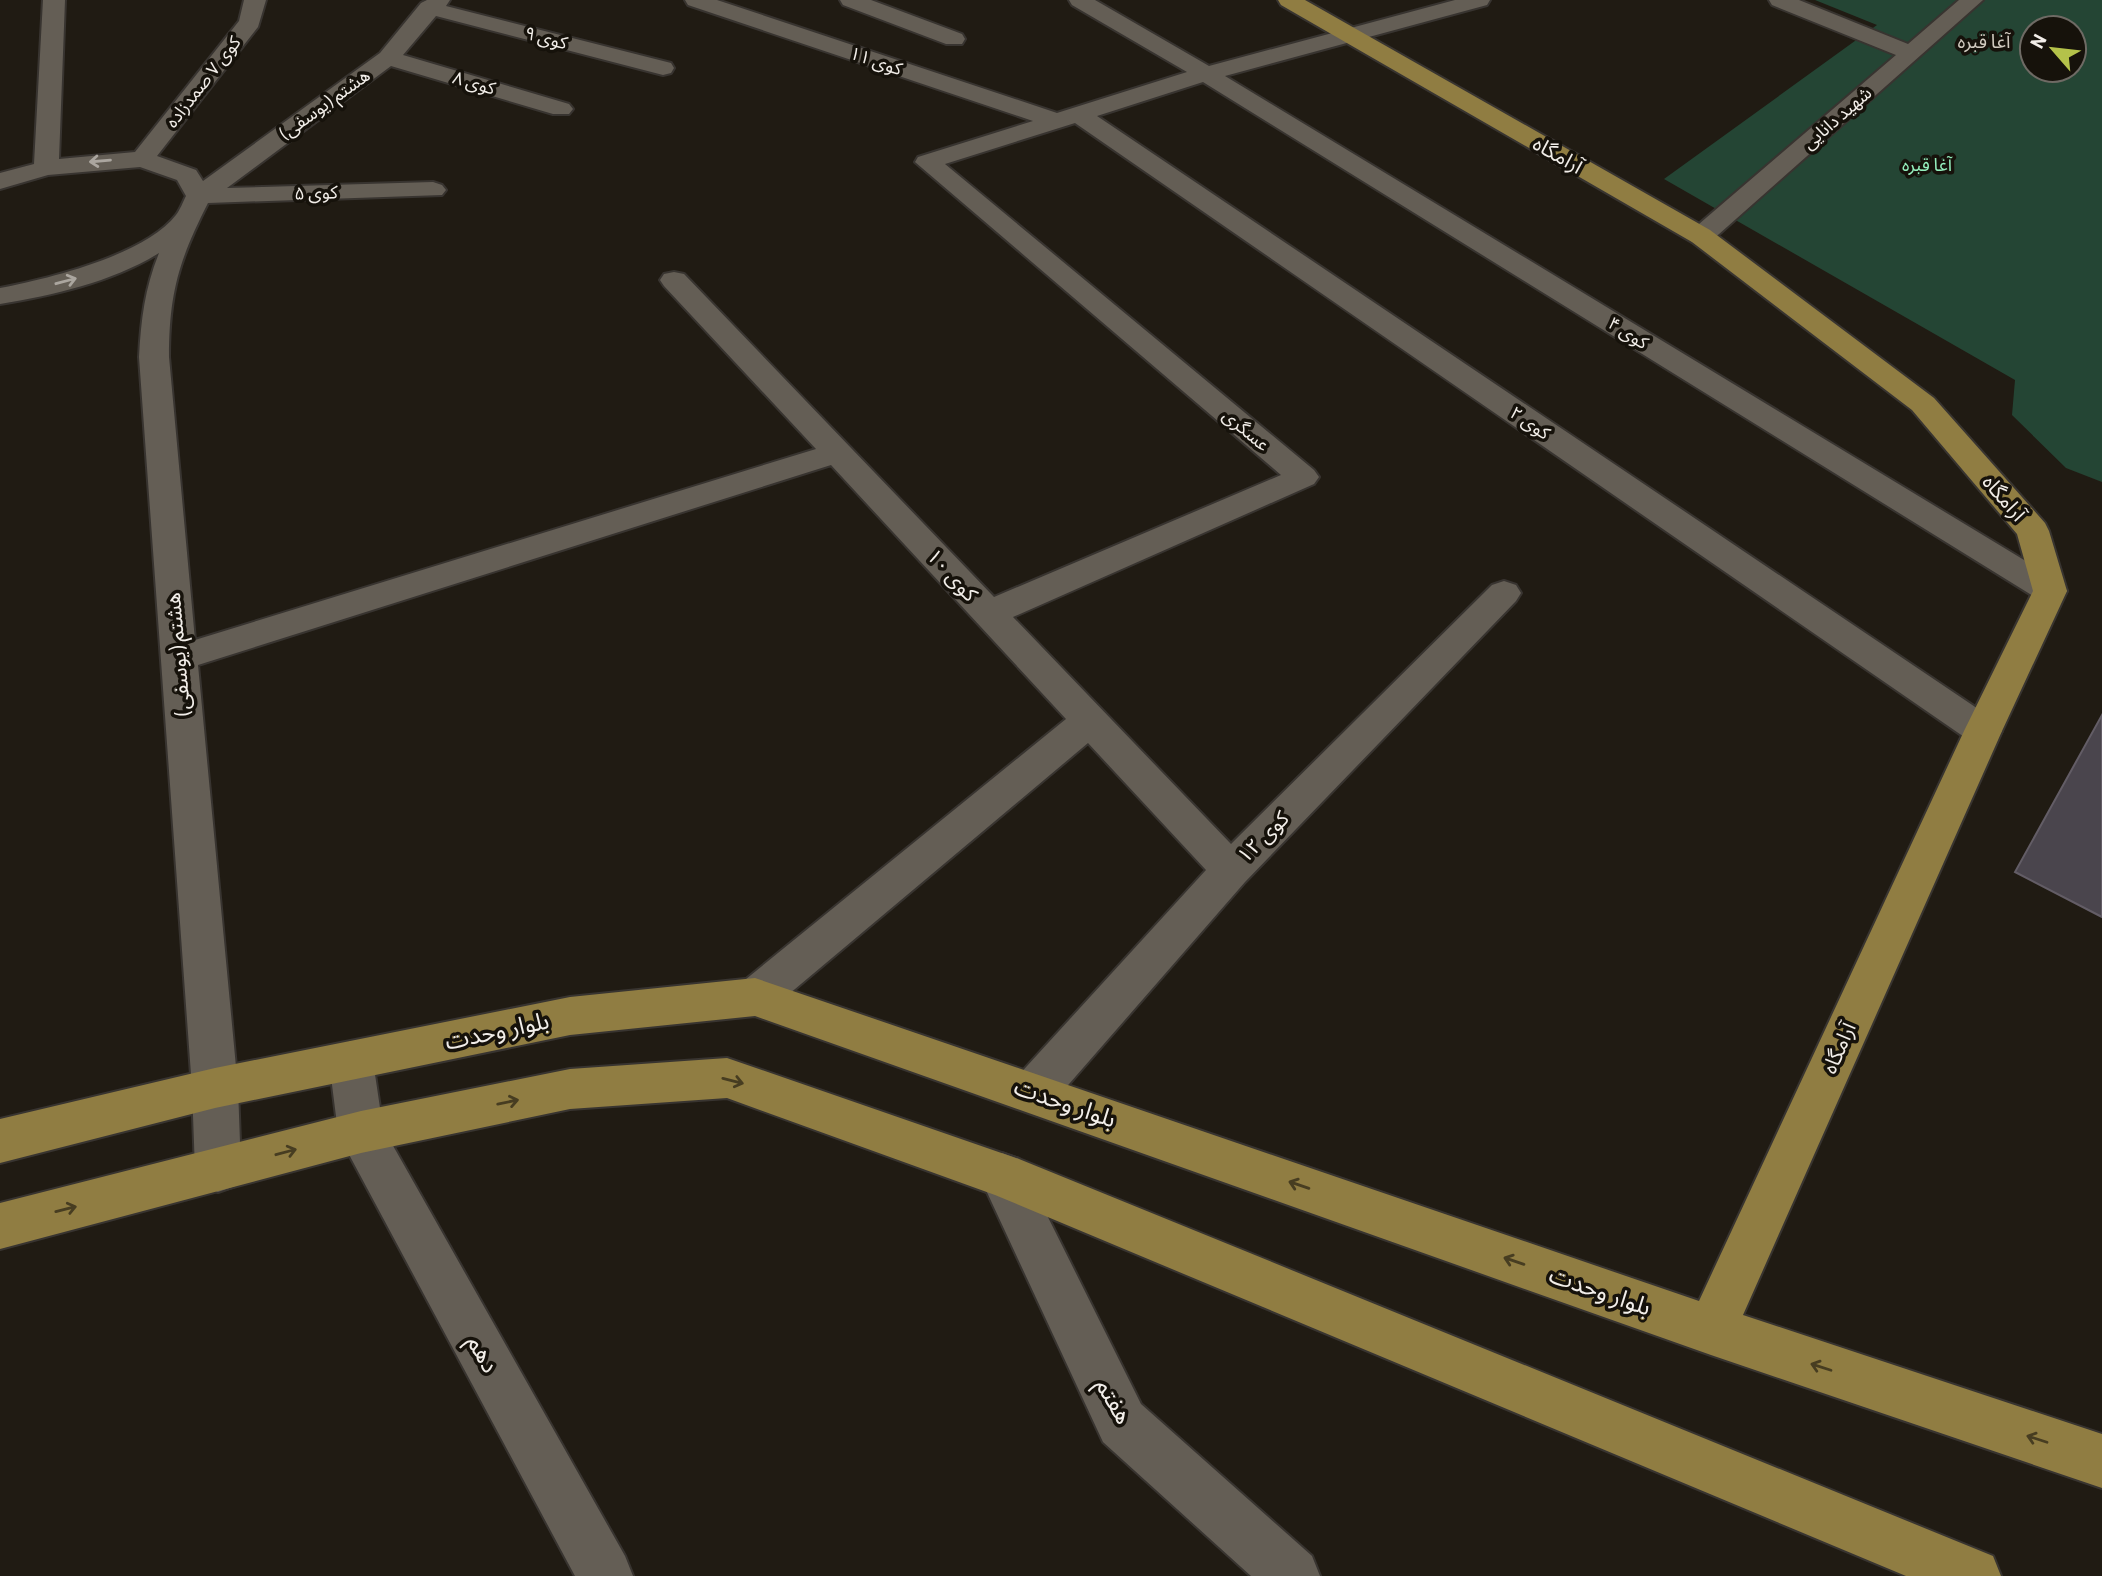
<svg xmlns="http://www.w3.org/2000/svg" width="2102" height="1576" font-family="Barlow,'Noto Sans Arabic',sans-serif">
<style>
.green{fill:#244534;fill-rule:evenodd}
.building{fill:#4a454d;stroke:#635d66;stroke-width:2}
.lines{fill:none;stroke-linecap:round;stroke-linejoin:round}
.minor-casing{stroke:#383430;stroke-width:4}
.major-casing{stroke:#383430;stroke-width:4}
.minor{fill:#645e55;fill-rule:evenodd}
.major{fill:#907d42;fill-rule:evenodd}
.oneway{stroke:#aba69f}
.oneway2{stroke:#473d21}
.labels{text-anchor:middle;stroke-width:7;stroke-linejoin:round;paint-order:stroke}
.far-street-label{font-size:18px;fill:#f2eee9;stroke:#16120b}
.far-park-label{font-size:18px;fill:#94efbd;stroke:#16120b}
.far-neighbourhood-label{font-size:19px;fill:#d0cabf;stroke:#16120b}
.street-label{font-size:21px;fill:#f2eee9;stroke:#16120b}
.near-street-label{font-size:24px;fill:#f2eee9;stroke:#16120b}
</style>
<rect width="100%" height="100%" fill="#201b13"/>
<path class="green" d="M1815,0H2102V482L2066,468L2012,415L2015,380L1664,179L1877,25ZM2032,28H2074V70H2032Z"/>
<path class="building" d="M2102,715V917L2015,872Z"/>
<g class="lines">
<defs>
<g id="minor">
<path d="M43,0H65L59,159L135,152L239,21L244,0H266L258,27L157,156L196,170L203,181L380,53L421,3L427,0H450L446,6L671,63L674,68L671,73L663,75L436,16L403,55L569,104L573,109L569,114H553L391,66L227,188L433,182L442,185L446,190L442,195L208,203C179,260 169,293 169,357L195,640L816,449L664,286L660,280L664,274L674,272L684,274L994,597L1281,475L915,162L918,157L1033,121L688,5L685,0H717L1057,113L1187,72L1072,5L1069,0H1095L1209,66L1455,0H1490L1487,5L1225,76L2062,583L2067,591L2062,599L2050,603L2038,599L1203,82L1097,116L1996,721L2002,731L1996,741L1983,745L1970,741L1075,123L945,164L1314,470L1319,477L1314,484L1013,617L1231,844L1492,585L1504,581L1516,585L1521,593L1516,601L1245,882L1049,1107L1033,1113L1017,1107L1010,1092L1017,1077L1206,870L1088,743L770,1010L755,1016L740,1010L733,997L740,984L1066,719L831,465L198,665L238,1088L241,1170L235,1186L218,1192L201,1186L195,1170L192,1088L139,357C141,319 145,288 159,253C112,282 54,295 0,304V288C48,279 145,255 176,215C180,210 183,202 186,196L177,180L140,167L48,175L0,189V173L34,164Z"/>
<path d="M840,0H871L962,34L965,39L962,44H946L843,5Z"/>
<path d="M1769,0H1799L1908,44L1959,0H1983L1710,242L1701,244L1692,242L1688,236L1692,230L1896,55L1772,5Z"/>
<path d="M351,1041L367,1047L373,1061L383,1128L625,1556L633,1576H575L345,1147L338,1132L329,1061L335,1047Z"/>
<path d="M1002,1153L1019,1159L1141,1404L1312,1556L1320,1576H1251L1103,1442L979,1175L985,1159Z"/>
</g>
<g id="major">
<path d="M1278,0H1305L1710,230L1934,398L2045,523L2049,531L2067,591L2002,731L1743,1315L2102,1434V1488L1711,1355L755,1016L570,1035L215,1108L0,1163V1119L215,1068L570,997L755,978L1699,1301L1964,731L2033,591L2017,534L1912,410L1692,242L1281,5Z"/>
<path d="M727,1058L1019,1159L1993,1556L2001,1576H1906L995,1195L727,1098L570,1109L361,1153L0,1249V1203L361,1111L570,1069Z"/>
</g>
</defs>
<use href="#minor" class="minor-casing"/>
<use href="#major" class="major-casing"/>
<use href="#minor" class="minor"/>
<use href="#major" class="major"/>
</g>
<defs><path id="oneway-shaft" d="M-6 0H5M1.5-3L5.5 0L1.5 3" fill="none" stroke-width="1.6" stroke-linecap="round" stroke-linejoin="round" transform="scale(1.75)"/></defs>
<g class="oneway">
<use href="#oneway-shaft" transform="translate(100 161) rotate(175)"/>
<use href="#oneway-shaft" transform="translate(66 281) rotate(-15)"/>
</g>
<g class="oneway2">
<use href="#oneway-shaft" transform="translate(733 1081) rotate(14)"/>
<use href="#oneway-shaft" transform="translate(508 1102) rotate(-12)"/>
<use href="#oneway-shaft" transform="translate(286 1152) rotate(-15)"/>
<use href="#oneway-shaft" transform="translate(1299 1185) rotate(-161)"/>
<use href="#oneway-shaft" transform="translate(66 1209) rotate(-14)"/>
<use href="#oneway-shaft" transform="translate(1514 1261) rotate(-161)"/>
<use href="#oneway-shaft" transform="translate(1821 1367) rotate(-162)"/>
<use href="#oneway-shaft" transform="translate(2037 1439) rotate(-162)"/>
</g>
<g class="labels">
<g class="far-street-label">
<text transform="translate(546 38) rotate(15)" y="6">کوی ۹</text>
<text transform="translate(876 61) rotate(19)" y="6">کوی ۱۱</text>
<text transform="translate(203 82) rotate(-52)" y="6">کوی ۷ صمدزاده</text>
<text transform="translate(474 83) rotate(16)" y="6">کوی ۸</text>
<text transform="translate(325 104) rotate(-36)" y="6">هشتم (یوسفی)</text>
<text transform="translate(1837 118) rotate(-41)" y="6">شهید دانایی</text>
<text transform="translate(316 193) rotate(-2)" y="6">کوی ۵</text>
<text transform="translate(1628 333) rotate(32)" y="6">کوی ۴</text>
<text transform="translate(1530 423) rotate(34)" y="6">کوی ۲</text>
<text transform="translate(1246 430) rotate(40)" y="6">عسگری</text>
</g>
<g class="far-park-label">
<text x="1927" y="171">آغا قبره</text>
</g>
<g class="far-neighbourhood-label">
<text x="1984" y="48">آغا قبره</text>
</g>
<g class="street-label">
<text transform="translate(1558 155) rotate(30)" y="7">آرامگاه</text>
<text transform="translate(2004 498) rotate(49)" y="7">آرامگاه</text>
<text transform="translate(952 575) rotate(47)" y="7">کوی ۱۰</text>
<text transform="translate(178 654) rotate(-95)" y="7">هشتم (یوسفی)</text>
<text transform="translate(1263 837) rotate(-45)" y="7">کوی ۱۲</text>
<text transform="translate(1839 1048) rotate(-66)" y="7">آرامگاه</text>
</g>
<g class="near-street-label">
<text transform="translate(497 1031) rotate(-12)" y="8">بلوار وحدت</text>
<text transform="translate(1065 1103) rotate(19)" y="8">بلوار وحدت</text>
<text transform="translate(1600 1291) rotate(19)" y="8">بلوار وحدت</text>
<text transform="translate(483 1354) rotate(61)" y="8">دهم</text>
<text transform="translate(1114 1401) rotate(60)" y="8">هفتم</text>
</g>
</g>
<g transform="translate(2053 49) rotate(298)"><circle r="33" fill="#16120b" stroke="#6e6a64" stroke-width="2"/>
<path d="M0-5L12 26L0 18L-12 26Z" fill="#b4c24a"/>
<text y="-10" font-size="19" font-weight="bold" text-anchor="middle" fill="#f2eee9">N</text>
</g>
</svg>
